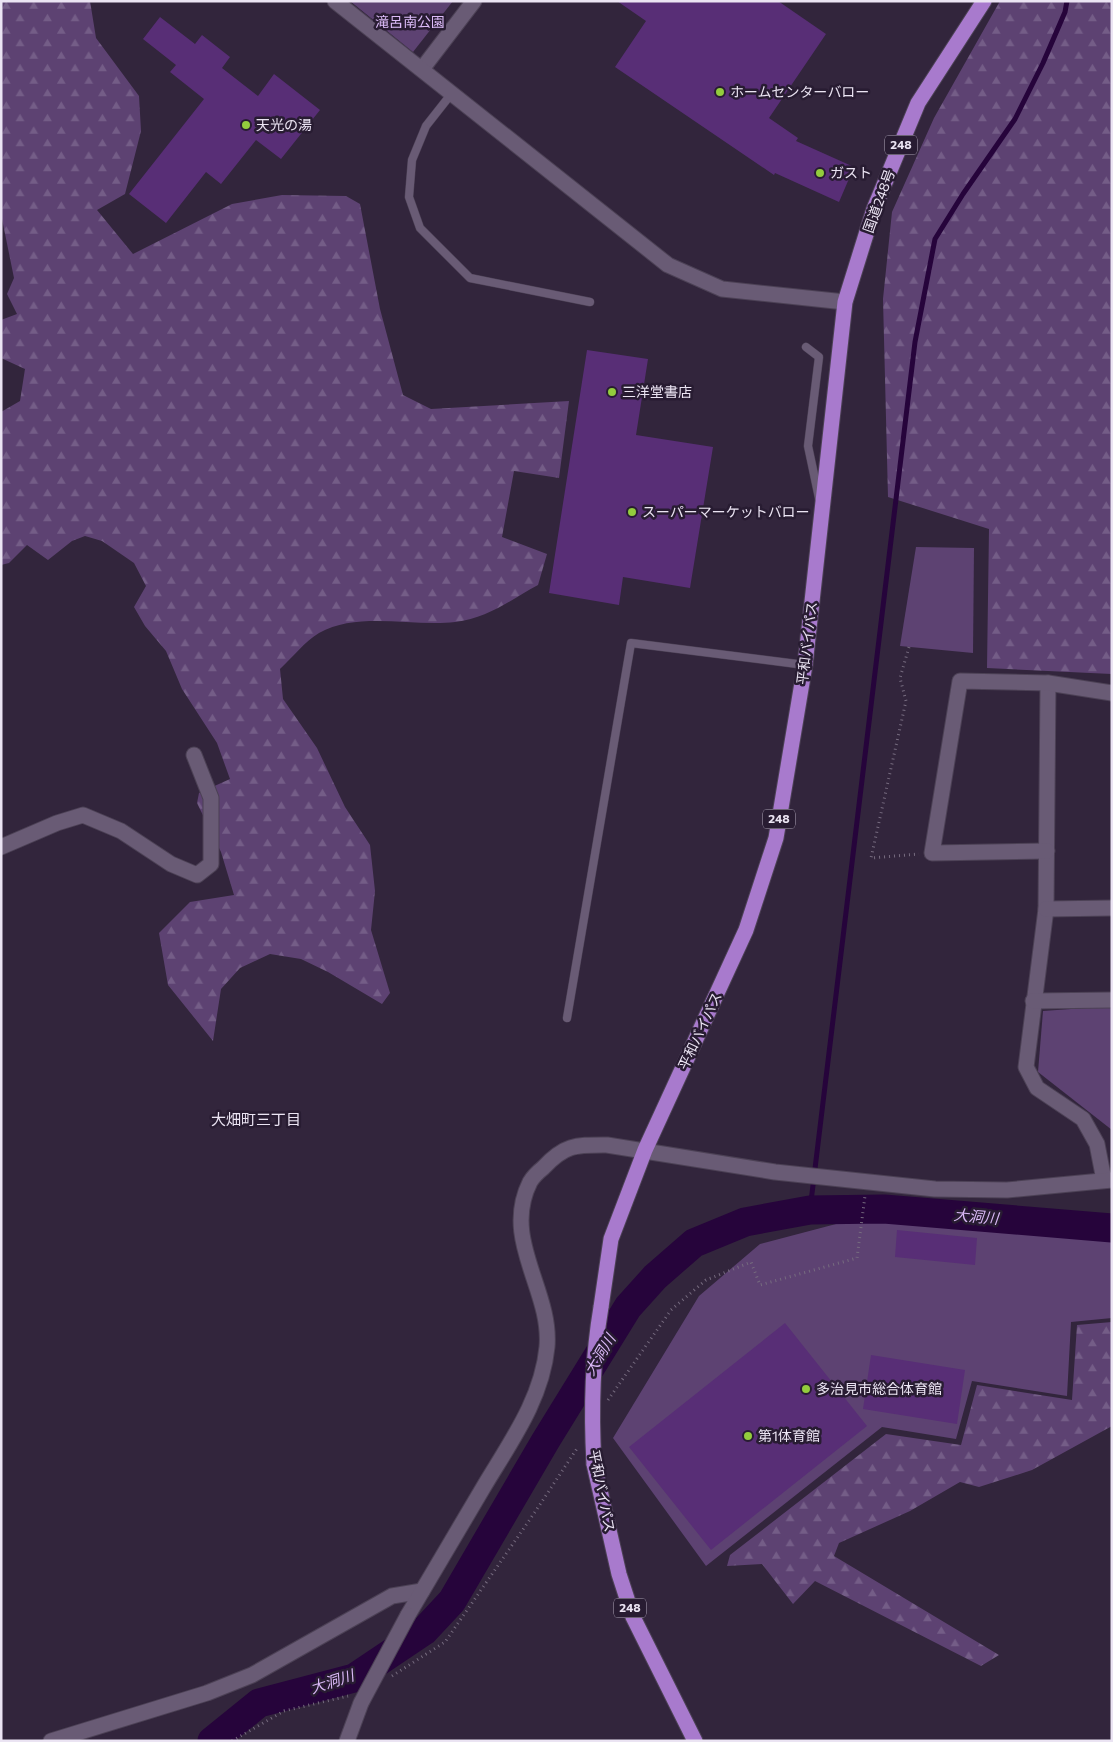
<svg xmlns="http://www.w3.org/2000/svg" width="1113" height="1742" font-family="Commissioner,'Noto Sans JP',sans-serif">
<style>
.green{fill:#5d4272}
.forest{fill:url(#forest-firs)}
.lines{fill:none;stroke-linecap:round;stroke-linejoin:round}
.stream{stroke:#26043b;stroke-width:5}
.river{stroke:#26043b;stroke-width:29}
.building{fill:#582e76}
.service-casing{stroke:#4c4155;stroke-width:9}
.minor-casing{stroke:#4c4155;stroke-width:17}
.tertiary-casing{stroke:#4c4155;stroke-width:17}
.trunk-casing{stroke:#4c4155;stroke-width:17}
.path{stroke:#766b7f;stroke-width:3;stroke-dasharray:1 4;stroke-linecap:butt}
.service{stroke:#695b75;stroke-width:8}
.minor{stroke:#695b75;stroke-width:15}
.tertiary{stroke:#695b75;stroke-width:15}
.trunk{stroke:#a87acd;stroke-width:15}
.tertiary-bridge-casing{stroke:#4c4155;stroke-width:17;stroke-linecap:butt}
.trunk-bridge-casing{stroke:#4c4155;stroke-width:17;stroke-linecap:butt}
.tertiary-bridge{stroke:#695b75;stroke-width:15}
.trunk-bridge{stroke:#a87acd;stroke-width:15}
.poi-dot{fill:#93cc3d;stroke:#281c32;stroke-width:2}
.labels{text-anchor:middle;stroke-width:5;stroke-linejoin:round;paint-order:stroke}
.shield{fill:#281c32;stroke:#b0a8b9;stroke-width:1}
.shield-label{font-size:12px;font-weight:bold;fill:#ebe4f3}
.park-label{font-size:14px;fill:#dcbbf8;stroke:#281c32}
.poi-label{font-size:14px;fill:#ebe4f3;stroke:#281c32;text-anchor:start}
.street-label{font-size:14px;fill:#ebe4f3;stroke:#281c32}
.neighbourhood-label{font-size:15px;fill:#ebe4f3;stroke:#281c32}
.water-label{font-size:15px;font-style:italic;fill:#dab9f7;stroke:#281c32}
</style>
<defs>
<pattern id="forest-firs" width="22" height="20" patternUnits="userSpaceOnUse" patternTransform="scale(1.25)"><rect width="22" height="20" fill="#5d4272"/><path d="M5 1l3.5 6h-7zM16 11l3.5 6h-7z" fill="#745d87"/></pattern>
</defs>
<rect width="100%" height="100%" fill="#32253c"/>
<g class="green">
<path d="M350,1H453L413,52Z"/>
<path d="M916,547L974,548L973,653L900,646Z"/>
<path d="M1112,1006V1130L1038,1072L1043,1011Z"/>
<path d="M896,1218L1112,1233V1318L1071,1322L1067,1396L972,1381L956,1439L882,1427L706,1566L613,1438L699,1296L760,1244L836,1224Z"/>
</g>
<g class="forest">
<path d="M1,1H90L96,38L139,96L141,131L125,194L97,210L133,254L232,204L282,195L346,196L360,204L380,309L403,395L431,409L569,401L559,478L514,471L502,537L547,554L538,585C510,600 489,618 455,622C412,627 358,611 319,633C305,641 292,658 280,669L283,699L317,748L345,807L370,845L375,891L371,930L390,993L382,1004L328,972L301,959L270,954L240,968L221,989L213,1041L168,985L159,933L190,902L234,895L221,852L197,803L199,793L230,779L217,743L182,689L166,651L145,626L134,607L146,586L134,563L102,541L85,536L72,541L48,560L27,545L9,563L1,565V412L20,401L25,369L1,358V320L17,314L7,294L14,278L1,214Z"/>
<path d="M1000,1H1112V674L987,668L989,529L888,497L883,299L892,212L934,118Z"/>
<path d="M1112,1322V1426L1032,1470L979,1487L960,1482L910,1511L839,1543L834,1556L999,1655L981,1666L815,1581L793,1604L762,1564L727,1566L730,1555L886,1434L961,1445L977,1385L1072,1400L1077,1325Z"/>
</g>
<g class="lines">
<path class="stream" d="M810,1210L915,342L935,239L963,194L1015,119L1043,63L1065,12L1067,1"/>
<path class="river" d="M212,1741L259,1703L354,1678L424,1631L452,1601L546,1440L628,1307L655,1277L694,1243L745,1222L810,1210L884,1209L1112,1228"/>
</g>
<g class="building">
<path d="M617,1H778L826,34L769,118L798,138L796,141L854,167L839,202L775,173L774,175L615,67L646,21Z"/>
<path d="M160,17L195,44L202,35L230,57L222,68L258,96L274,74L320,110L281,159L256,140L221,184L206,172L166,223L129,194L204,99L170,72L176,65L143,39Z"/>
<path d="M587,350L648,359L636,435L713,447L690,588L623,577L619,605L549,593Z"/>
<path d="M897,1230L977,1238L975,1265L895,1257Z"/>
<path d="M785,1323L867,1426L711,1550L629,1447Z"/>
<path d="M871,1355L965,1370L957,1424L863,1409Z"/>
</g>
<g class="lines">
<defs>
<g id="service">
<path d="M452,93L426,126L412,160L409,197L420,228L470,278L590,302"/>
<path d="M806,347L819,357L808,446L819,498"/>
<path d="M567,1018L631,643L805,665"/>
</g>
<g id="minor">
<path d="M422,69L474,1"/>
<path d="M1048,683L1046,909L1026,1067L1037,1088L1083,1119L1097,1144L1104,1180"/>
<path d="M1,847L57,823L83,815L121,831L171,864L197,875L211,864V798L194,755"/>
<path d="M1047,851L932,853L960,681L1048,683L1112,693"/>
<path d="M1046,909L1112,908"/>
<path d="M1033,1001L1112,1000"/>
<path d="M51,1741L207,1693L252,1675L392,1596L422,1591"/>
</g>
<g id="tertiary">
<path d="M335,1L668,265L722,289L845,302"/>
<path d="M408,1615C433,1573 458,1530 483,1488C509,1444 542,1400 547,1347C552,1290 501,1240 530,1182C533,1177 538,1172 543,1168C565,1144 576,1145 607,1145L775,1172L935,1189L1007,1190L1112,1180"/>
<path d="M347,1741L361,1703"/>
</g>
<g id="trunk">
<path d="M601,1307L611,1239L645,1150L746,930L776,838L805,665L845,302L874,209L918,103L984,1"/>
<path d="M594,1464L619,1574L633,1617L695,1741"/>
</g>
</defs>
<use href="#service" class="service-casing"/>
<use href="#minor" class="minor-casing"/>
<use href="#tertiary" class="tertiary-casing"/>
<use href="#trunk" class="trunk-casing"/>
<g class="path">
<path d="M909,647L900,678L906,701L871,858L919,854"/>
<path d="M608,1400L671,1310L706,1280L751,1262L760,1285L857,1258L865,1196"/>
<path d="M392,1676L445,1642L535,1512L578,1447"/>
<path d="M232,1741L284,1711L348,1696"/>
</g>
<use href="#service" class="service"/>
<use href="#minor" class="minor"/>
<use href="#tertiary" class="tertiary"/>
<use href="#trunk" class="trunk"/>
<defs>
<path id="tertiary-bridge" d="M361,1703L408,1615"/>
<path id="trunk-bridge" d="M594,1464C591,1411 592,1360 601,1307"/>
</defs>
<use href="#tertiary-bridge" class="tertiary-bridge-casing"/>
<use href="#trunk-bridge" class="trunk-bridge-casing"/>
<use href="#tertiary-bridge" class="tertiary-bridge"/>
<use href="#trunk-bridge" class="trunk-bridge"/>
</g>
<g class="poi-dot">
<circle cx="720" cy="92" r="5"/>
<circle cx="246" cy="125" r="5"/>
<circle cx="820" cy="173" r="5"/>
<circle cx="612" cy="392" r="5"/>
<circle cx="632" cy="512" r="5"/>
<circle cx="806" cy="1389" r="5"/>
<circle cx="748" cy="1436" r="5"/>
</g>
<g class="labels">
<g class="shield">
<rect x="885" y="135.5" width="32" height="19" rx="4"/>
<rect x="763" y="809.5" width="32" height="19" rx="4"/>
<rect x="614" y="1598.5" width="32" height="19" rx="4"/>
</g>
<g class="shield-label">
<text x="901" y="149">248</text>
<text x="779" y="823">248</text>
<text x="630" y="1612">248</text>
</g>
<g class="park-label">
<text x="410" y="27">滝呂南公園</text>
</g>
<g class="poi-label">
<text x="730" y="97">ホームセンターバロー</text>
<text x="256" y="130">天光の湯</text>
<text x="830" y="178">ガスト</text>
<text x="622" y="397">三洋堂書店</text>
<text x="642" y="517">スーパーマーケットバロー</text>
<text x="816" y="1394">多治見市総合体育館</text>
<text x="758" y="1441">第1体育館</text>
</g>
<g class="street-label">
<text transform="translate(879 201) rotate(-70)" y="5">国道248号</text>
<text transform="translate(807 643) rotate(-83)" y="5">平和バイパス</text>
<text transform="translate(700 1031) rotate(-65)" y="5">平和バイパス</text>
<text transform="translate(602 1491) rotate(79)" y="5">平和バイパス</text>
</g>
<g class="neighbourhood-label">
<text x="256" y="1125">大畑町三丁目</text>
</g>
<g class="water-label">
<text transform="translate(976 1217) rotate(5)" y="5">大洞川</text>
<text transform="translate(600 1355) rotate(-59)" y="5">大洞川</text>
<text transform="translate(332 1682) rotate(-18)" y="5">大洞川</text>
</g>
</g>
<rect width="1113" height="1742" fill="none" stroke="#ebe4f3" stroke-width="5"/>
</svg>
